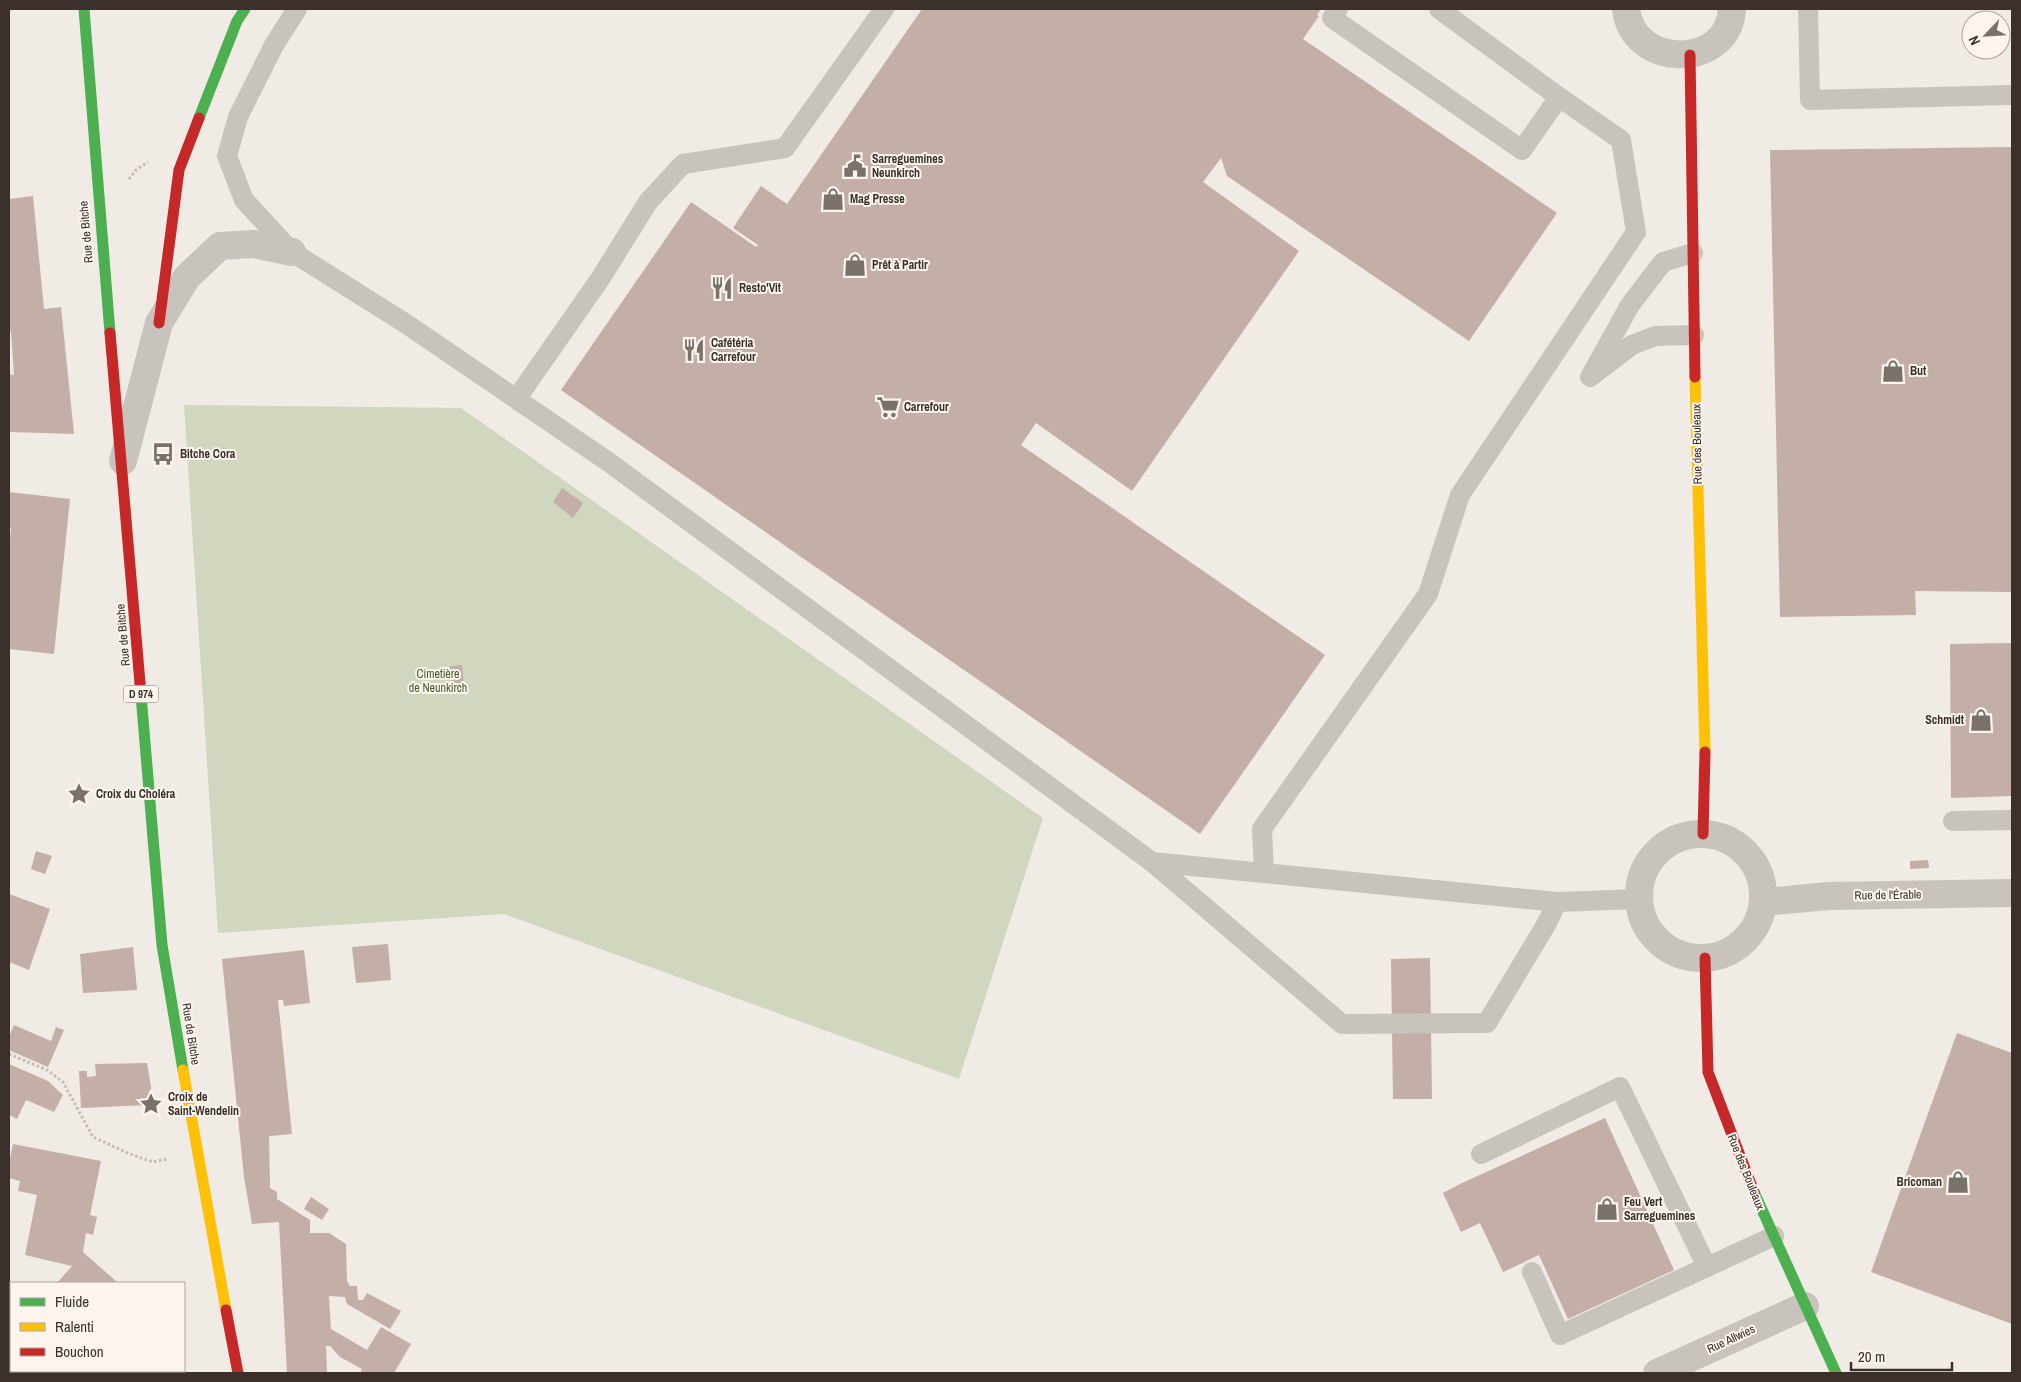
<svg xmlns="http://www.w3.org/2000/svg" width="2021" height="1382" font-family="'Archivo Narrow',sans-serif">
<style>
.green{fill:#d1d6bf}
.building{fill:#c3afa7}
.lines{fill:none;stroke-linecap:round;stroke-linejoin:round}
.path{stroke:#c2bbb6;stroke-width:3;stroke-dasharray:2.5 2.5;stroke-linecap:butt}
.lane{stroke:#c9c3be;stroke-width:20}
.street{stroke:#c9c3be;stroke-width:28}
.fast{stroke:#4caf50;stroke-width:11}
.slow{stroke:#ffc107;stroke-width:11}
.jam{stroke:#c62828;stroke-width:11}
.labels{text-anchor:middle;stroke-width:4;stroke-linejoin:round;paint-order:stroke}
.shield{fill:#fbf5ee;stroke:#756b66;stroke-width:1}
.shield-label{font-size:11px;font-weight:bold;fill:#3b302b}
.poi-label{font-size:12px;font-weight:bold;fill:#3b302b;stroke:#fbf5ee;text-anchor:start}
.street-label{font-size:12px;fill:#3b302b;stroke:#fbf5ee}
.park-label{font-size:12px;fill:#4a5a2e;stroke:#fbf5ee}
</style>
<rect width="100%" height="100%" fill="#f0ebe5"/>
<path class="green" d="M184,405L461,408L1043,818L959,1079L504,914L218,933Z"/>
<g class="building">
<path d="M922,9H1321L1317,15L1319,16L1303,39L1557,213L1469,341L1227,176L1221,158L1203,182L1299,251L1132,491L1036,423L1021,445L1325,655L1200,834L561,390L691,202L756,247L758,245L733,228L761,186L787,204Z"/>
<path d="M2012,147V592L1915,591L1916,615L1780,617L1770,150Z"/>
<path d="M33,196L44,309L61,307L74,434L9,432V374L14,375L11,331H9V199Z"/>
<path d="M562,488L583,503L573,518L553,502Z"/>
<path d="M9,492L70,499L54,654L9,649V550L11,528H9Z"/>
<path d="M2012,643V796L1951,798L1950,644Z"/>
<path d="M462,665L464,688L452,690L450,666Z"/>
<path d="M36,851L52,856L45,874L31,869Z"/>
<path d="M1928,860L1929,868L1910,869V861Z"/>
<path d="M9,894L50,909L29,970L9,962Z"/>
<path d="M388,944L391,980L356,983L352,947Z"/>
<path d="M133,947L137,990L83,993L80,954Z"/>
<path d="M304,950L310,1003L284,1006L283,1000H278L292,1134L269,1136L270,1188L277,1192V1199L310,1220V1233H329L346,1244L347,1281L350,1286H357L358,1300H363L367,1293L401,1311L390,1329L347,1304L345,1297L329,1296L331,1329L367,1350L381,1327L411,1344L394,1373H360L362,1369L340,1357L330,1346H326L327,1373H287L279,1222L252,1224L244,1177L222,959Z"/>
<path d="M1430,958L1432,1099H1393L1391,959Z"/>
<path d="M14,1025L51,1041L56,1027L64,1030L48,1067L9,1050V1037Z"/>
<path d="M1957,1033L2012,1053V1324L1871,1272Z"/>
<path d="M147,1063L153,1098L147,1105L81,1108L79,1071H87V1077L96,1076L95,1064Z"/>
<path d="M9,1064L48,1081L63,1095L54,1112L26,1100L17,1119L9,1115Z"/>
<path d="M1605,1118L1674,1270L1568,1319L1539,1255L1503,1272L1480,1223L1461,1232L1443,1193L1462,1183Z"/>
<path d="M13,1144L101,1161L90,1215L97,1217L93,1235L86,1233L83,1252L118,1283H57L72,1266L25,1255L37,1195L18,1191L20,1181L9,1178V1163Z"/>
<path d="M311,1197L329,1209L322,1220L304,1209Z"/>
<path d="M55,1371L97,1372L104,1371L102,1373H59Z"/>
<path d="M125,1371H177L179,1373H126Z"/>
</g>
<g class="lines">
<g class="path">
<path d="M129,179L136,170L148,162"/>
<path d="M9,1054L47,1070L63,1082L93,1137L130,1154L153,1162L168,1159"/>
</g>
<g class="lane">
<path d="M297,9L274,45L238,117L227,156L244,200L292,252L405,323L610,463L1152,862L1342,1024L1487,1023L1547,923L1557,902"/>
<path d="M1338,9L1332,18L1522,150L1559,97L1439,9"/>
<path d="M1808,9L1810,100L2012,95"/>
<path d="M1693,253L1663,262L1630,305L1590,377L1632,345L1655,336L1694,335"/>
<path d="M517,398L600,279L648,202L683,164L785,148L884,9"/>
<path d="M1953,821L2012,820"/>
<path d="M1152,862L1557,902L1639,899"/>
<path d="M1264,872L1262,829L1428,594L1460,495L1636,232L1621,140L1559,97"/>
<path d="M1481,1154L1620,1087L1707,1267"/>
<path d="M1532,1272L1560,1335L1774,1236"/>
</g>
<g class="street">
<path d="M1626,9C1633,70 1729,69 1732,9"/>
<path d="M123,461L159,323L187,277L220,246L253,244L292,252"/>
<circle cx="1701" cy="896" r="62"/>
<path d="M1764,902L1829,896L2012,893"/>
<path d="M1657,1373L1805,1306"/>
</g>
<g class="fast">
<path d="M84,9L110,333"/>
<path d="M199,118L237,21L245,9"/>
<path d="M140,683L162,945L183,1070"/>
<path d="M1754,1192L1836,1373"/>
</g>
<g class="slow">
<path d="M1695,377L1705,752"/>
<path d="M183,1070L226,1310"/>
</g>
<g class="jam">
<path d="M1690,55L1695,377"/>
<path d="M159,323L179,170L199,118"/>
<path d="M110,333L140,683"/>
<path d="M1703,834L1705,752"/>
<path d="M1705,958L1708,1072L1754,1192"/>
<path d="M226,1310L238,1373"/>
</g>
</g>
<defs>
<symbol id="civic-bare" viewBox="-9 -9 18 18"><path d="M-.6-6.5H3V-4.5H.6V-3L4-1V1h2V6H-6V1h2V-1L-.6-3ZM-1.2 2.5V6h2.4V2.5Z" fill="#7a716c" stroke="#fbf5ee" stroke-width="2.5" paint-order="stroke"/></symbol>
<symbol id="shop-bare" viewBox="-9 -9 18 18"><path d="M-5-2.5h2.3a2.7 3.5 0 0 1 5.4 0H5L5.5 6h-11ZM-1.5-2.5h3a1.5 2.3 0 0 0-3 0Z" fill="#7a716c" stroke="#fbf5ee" stroke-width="2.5" paint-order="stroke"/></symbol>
<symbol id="restaurant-bare" viewBox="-9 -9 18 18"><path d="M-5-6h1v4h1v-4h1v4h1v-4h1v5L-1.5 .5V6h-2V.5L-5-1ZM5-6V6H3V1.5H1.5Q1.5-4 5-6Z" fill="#7a716c" stroke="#fbf5ee" stroke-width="2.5" paint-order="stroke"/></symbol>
<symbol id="supermarket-bare" viewBox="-9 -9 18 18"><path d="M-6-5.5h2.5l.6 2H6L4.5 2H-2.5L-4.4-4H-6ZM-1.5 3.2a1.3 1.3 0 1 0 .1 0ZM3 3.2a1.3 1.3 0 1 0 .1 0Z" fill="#7a716c" stroke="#fbf5ee" stroke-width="2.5" paint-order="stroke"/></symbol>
<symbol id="bus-bare" viewBox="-9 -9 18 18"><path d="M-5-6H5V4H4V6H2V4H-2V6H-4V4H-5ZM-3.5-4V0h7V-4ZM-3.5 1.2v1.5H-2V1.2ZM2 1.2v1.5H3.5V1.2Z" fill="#7a716c" stroke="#fbf5ee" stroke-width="2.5" paint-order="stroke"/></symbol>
<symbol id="sight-bare" viewBox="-9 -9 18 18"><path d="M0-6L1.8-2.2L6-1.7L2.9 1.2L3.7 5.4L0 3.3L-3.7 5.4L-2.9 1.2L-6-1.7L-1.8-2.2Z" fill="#7a716c" stroke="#fbf5ee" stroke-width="2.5" paint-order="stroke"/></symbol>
</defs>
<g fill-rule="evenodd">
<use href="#civic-bare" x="839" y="150" width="32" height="32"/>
<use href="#shop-bare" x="817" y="183" width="32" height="32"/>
<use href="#shop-bare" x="839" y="249" width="32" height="32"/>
<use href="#restaurant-bare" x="706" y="272" width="32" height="32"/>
<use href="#restaurant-bare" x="678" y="334" width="32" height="32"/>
<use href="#shop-bare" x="1877" y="355" width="32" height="32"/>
<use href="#supermarket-bare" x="872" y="391" width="32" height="32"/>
<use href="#bus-bare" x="147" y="438" width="32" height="32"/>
<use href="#shop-bare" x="1965" y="704" width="32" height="32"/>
<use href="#sight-bare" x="63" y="778" width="32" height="32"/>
<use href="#sight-bare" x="135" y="1088" width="32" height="32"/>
<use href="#shop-bare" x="1942" y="1166" width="32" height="32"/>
<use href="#shop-bare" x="1591" y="1193" width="32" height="32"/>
</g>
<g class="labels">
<rect class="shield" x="123.5" y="685.5" width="35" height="17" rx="4"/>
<g class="shield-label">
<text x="141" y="698">D 974</text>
</g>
<g class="poi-label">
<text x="872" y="163">Sarreguemines<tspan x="872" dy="14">Neunkirch</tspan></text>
<text x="850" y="203">Mag Presse</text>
<text x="872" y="269">Prêt à Partir</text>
<text x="739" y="292">Resto'Vit</text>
<text x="711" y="347">Cafétéria<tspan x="711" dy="14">Carrefour</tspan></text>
<text x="1910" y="375">But</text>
<text x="904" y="411">Carrefour</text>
<text x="180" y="458">Bitche Cora</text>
<text x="1964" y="724" text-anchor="end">Schmidt</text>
<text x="96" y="798">Croix du Choléra</text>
<text x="168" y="1101">Croix de<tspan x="168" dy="14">Saint-Wendelin</tspan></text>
<text x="1942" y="1186" text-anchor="end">Bricoman</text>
<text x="1624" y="1206">Feu Vert<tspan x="1624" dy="14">Sarreguemines</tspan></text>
</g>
<g class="street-label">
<text transform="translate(86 232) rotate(-95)" y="4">Rue de Bitche</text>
<text transform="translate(1697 444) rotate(-91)" y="4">Rue des Bouleaux</text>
<text transform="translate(123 635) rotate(-95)" y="4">Rue de Bitche</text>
<text transform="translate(1888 895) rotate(-1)" y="4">Rue de l'Érable</text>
<text transform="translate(191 1034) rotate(81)" y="4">Rue de Bitche</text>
<text transform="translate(1746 1172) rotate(68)" y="4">Rue des Bouleaux</text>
<text transform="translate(1731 1339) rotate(-25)" y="4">Rue Allwies</text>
</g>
<g class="park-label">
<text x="438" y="678">Cimetière<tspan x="438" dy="14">de Neunkirch</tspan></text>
</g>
</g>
<rect width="2021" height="1382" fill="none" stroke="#3b302b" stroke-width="20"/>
<rect x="10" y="1282" width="175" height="90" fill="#fbf5ee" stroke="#aea6a0"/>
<rect x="20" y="1298" width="25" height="8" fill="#4caf50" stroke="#aea6a0"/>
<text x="55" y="1307" font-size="15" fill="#3b302b">Fluide</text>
<rect x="20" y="1323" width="25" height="8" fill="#ffc107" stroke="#aea6a0"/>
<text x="55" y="1332" font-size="15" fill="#3b302b">Ralenti</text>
<rect x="20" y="1348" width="25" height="8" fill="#c62828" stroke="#aea6a0"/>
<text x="55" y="1357" font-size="15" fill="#3b302b">Bouchon</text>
<g transform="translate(1986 35) rotate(245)"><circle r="24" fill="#fbf5ee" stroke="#aea6a0"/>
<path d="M0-4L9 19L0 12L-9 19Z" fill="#7a716c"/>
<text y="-8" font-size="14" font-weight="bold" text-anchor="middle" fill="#3b302b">N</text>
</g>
<path d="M1851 1362v8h101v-8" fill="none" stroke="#3b302b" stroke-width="2.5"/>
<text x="1858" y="1362" font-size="15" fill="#3b302b" stroke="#fbf5ee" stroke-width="4" paint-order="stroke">20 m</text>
</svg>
